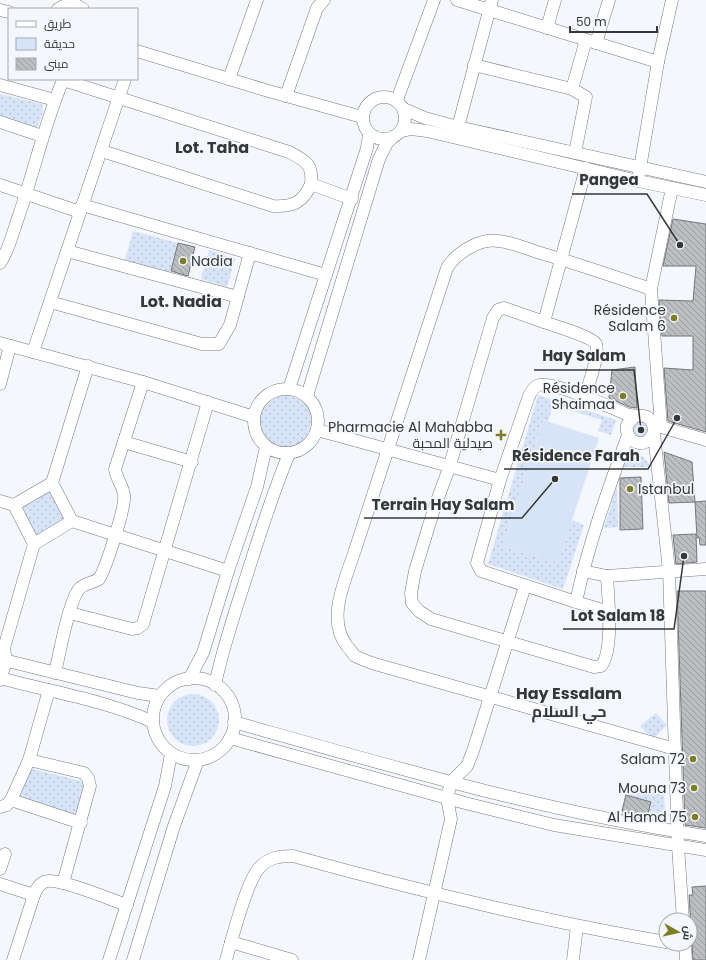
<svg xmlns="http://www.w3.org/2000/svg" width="706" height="960" font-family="Poppins,Cairo,sans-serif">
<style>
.grass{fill:url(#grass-dots)}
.park{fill:#d7e4f8}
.building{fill:url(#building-back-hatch);stroke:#75777b}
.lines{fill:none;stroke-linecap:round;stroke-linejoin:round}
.minor-casing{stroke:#787a7e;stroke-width:13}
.minor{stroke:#fff;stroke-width:12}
.poi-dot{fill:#7d7d26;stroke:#f4f7fc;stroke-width:1.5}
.labels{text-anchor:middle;stroke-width:3.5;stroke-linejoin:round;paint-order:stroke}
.poi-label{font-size:14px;fill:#363738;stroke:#f4f7fc;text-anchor:end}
.quarter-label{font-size:16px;font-weight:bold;fill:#363738;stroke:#f4f7fc}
.leader{fill:none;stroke:#363738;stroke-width:1.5}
.callout-dot{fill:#363738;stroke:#f4f7fc;stroke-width:1.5}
.callout-label{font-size:15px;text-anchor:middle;font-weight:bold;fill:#363738;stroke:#f4f7fc;stroke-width:3.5;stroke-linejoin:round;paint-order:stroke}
</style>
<defs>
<pattern id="grass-dots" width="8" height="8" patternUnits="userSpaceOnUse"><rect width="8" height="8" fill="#d7e4f8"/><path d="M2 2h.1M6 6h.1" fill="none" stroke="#b9c4d5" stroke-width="1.8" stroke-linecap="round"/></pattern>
<pattern id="building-back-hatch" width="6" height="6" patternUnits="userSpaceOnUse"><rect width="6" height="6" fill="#bcbec2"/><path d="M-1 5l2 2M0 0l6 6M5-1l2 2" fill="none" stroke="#9a9b9f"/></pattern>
</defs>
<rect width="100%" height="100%" fill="#f4f7fc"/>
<g class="grass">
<path d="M0,94L42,104L43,112L38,126L33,128L0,118Z"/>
<path d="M133,231L178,243L170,274L124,263Z"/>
<path d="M209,250L235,259L227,287L201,279Z"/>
<path d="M282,395C318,397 321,433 291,448C282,447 271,446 265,438C253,421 265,401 282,395Z"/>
<path d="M538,395L616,420L611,435L598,431L602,420L553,405L548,422L543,420L503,546L558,563L572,520L584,525L563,589L488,564Z"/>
<path d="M646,419L652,434L637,440L631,425L633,421Z"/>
<path d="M634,454L644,457L651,467H622L627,457Z"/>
<path d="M617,485L618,527L604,528Z"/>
<path d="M51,489L67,520L36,537L20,507Z"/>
<circle cx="193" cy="720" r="26"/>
<path d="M656,713L667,725L653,739L640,726Z"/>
<path d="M33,769L81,781L84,783L76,815L73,816L19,797L30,770Z"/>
<path d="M627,785L664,795L666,823L646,821L621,815Z"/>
</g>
<path class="park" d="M543,420L599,438L558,563L503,546Z"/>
<g class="building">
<path d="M673,219L706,224V432L668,421L664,368L693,370V336H662L659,300L693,301L696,266H663Z"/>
<path d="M178,243L195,247L188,276L171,271Z"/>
<path d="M635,367L636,388L637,408L629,407L609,398L612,370Z"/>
<path d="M664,452L692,462L695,502L669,503Z"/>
<path d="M641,477L643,529L620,530V478Z"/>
<path d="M706,501V545H700L699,537L697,538L695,502Z"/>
<path d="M696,534L697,562L676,564L673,535Z"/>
<path d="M677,591H706V828L685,825Z"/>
<path d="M626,795L651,802L647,817L622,811Z"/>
<path d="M706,886V960H693L689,895H693L692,887Z"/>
</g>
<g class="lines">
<defs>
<g id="minor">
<path d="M457,0L658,62"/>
<path d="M71,2L83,9"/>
<path d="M58,9L71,2L72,0"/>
<path d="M0,10L9,12"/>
<path d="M547,28L555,0"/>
<path d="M596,43L609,0"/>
<path d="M137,51L265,90L362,117"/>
<path d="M474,65L572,89L586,40"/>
<path d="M229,79L257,0"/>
<path d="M0,85L55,100"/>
<path d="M572,89L586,97L575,153"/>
<path d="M286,96L317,8L324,0"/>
<circle cx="384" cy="118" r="21"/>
<path d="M397,100L434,0"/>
<path d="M404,109L425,118L458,127L706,182"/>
<path d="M0,122L42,136"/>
<path d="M458,127L492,0"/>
<path d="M402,131L411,129L427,131L638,181L706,195"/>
<path d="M102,151L273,206C292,207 303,203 311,184L352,199"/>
<path d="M586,168L544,322L504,308L498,310L493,318L449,468L434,509L415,571L411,593L412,603L419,611L431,619L594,667L601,666C614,651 608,596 607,576"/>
<path d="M639,174L658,62L672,0"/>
<path d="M0,185L80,212"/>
<path d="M82,205L326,275"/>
<path d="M67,251L238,297"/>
<path d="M0,263C9,250 13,232 18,218C34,172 44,125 63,80L289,152C306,161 313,164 311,184"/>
<path d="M651,289C613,276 575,263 537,252C525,248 511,242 498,241C480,238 456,253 447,268L356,547C347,577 325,618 347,646C350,649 352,653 355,656C361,659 369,662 375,664L675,749"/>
<path d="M50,302L202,344H219L230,325L250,253"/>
<path d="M544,322C554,326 591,336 596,344C600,353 588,386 585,396"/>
<path d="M0,343L143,382L254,417"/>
<path d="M33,352L125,79"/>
<path d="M0,384L10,346"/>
<circle cx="286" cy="421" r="32"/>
<path d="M289,389L367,148L369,135"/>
<path d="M307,396L379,159L387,143L392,138"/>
<path d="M654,425L706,440"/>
<path d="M661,427L651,289L672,188"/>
<path d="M317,430L500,480"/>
<path d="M654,434L669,570L678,846L683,920"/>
<path d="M628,435C608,490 588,545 576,602L481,571L477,563L500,480L529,396C531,392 534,386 539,385C554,381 610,407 626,414C634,417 641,414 647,417C652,420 653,424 654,430C651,450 624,446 627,425L634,417"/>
<path d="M124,442L192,462"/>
<path d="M52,483L88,366"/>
<path d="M0,501L14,505"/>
<path d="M72,521L34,544L14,505L52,483L72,521L228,571"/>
<path d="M583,571L607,576L706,569"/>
<path d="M576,602L609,612"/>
<path d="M70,613L132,629L138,628L143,624L208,402"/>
<path d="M0,659L138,693L160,696"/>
<path d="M55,673C59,656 69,599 80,588C85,583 93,583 99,579C106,568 126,506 124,495C123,486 116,478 115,469L143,382"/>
<path d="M0,678C51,692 105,700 153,722"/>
<circle cx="194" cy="719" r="41"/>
<path d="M189,679L203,653L228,571L257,487L266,447"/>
<path d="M0,680L6,661L4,648L34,544"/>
<path d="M215,685C222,651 233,618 244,584C258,540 271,497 289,454"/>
<path d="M234,722C390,766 545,812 706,836"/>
<path d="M230,738L465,803L554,825L706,850"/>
<path d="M29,760L84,773L88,778L90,786L63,883"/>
<path d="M11,800L81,823"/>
<path d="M0,807L7,805L11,800L29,760L49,690"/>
<path d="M0,869L5,854"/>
<path d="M0,884L34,895"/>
<path d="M231,942L292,960"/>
<path d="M685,944L686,960"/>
<path d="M13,960L34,895C37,888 40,882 48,881C61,879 112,900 127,905"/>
<path d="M109,960L165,786L171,754"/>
<path d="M133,960L174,826L198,760"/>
<path d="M226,960C232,939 246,883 259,868C269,857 280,856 293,856C416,890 540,921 666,942"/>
<path d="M419,960L451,819L447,798L451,782L467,766L473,751L525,586"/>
<path d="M573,960L577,926"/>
</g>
</defs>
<use href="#minor" class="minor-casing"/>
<use href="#minor" class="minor"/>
</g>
<g class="poi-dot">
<circle cx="183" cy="261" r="4"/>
<circle cx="674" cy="318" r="4"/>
<circle cx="623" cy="396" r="4"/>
<path d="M499 429h4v4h4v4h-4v4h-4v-4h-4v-4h4z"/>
<circle cx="630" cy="489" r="4"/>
<circle cx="693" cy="759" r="4"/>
<circle cx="694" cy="788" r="4"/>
<circle cx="695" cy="817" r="4"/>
</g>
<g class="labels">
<g class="poi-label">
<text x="191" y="266" text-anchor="start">Nadia</text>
<text x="666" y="315">Résidence<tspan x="666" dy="16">Salam 6</tspan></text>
<text x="615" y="393">Résidence<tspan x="615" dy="16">Shaimaa</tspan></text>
<text x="493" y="432">Pharmacie Al Mahabba<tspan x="493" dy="16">صيدلية المحبة</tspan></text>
<text x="638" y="494" text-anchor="start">Istanbul</text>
<text x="685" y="764">Salam 72</text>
<text x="686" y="793">Mouna 73</text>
<text x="687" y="822">Al Hamd 75</text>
</g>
<g class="quarter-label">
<text x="212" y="153">Lot. Taha</text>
<text x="181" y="307">Lot. Nadia</text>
<text x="569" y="699">Hay Essalam<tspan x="569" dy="18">حي السلام</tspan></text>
</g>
</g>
<path class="leader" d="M680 245L647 194H572M641 430L634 370H534M677 418L648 469H504M555 479L522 518H364M684 556L674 629H563"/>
<g class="callout-dot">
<circle cx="680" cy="245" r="4"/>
<circle cx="641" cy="430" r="4"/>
<circle cx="677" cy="418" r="4"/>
<circle cx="555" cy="479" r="4"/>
<circle cx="684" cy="556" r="4"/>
</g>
<g class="callout-label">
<text x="609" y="185">Pangea</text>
<text x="584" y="361">Hay Salam</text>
<text x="576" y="461">Résidence Farah</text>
<text x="443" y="510">Terrain Hay Salam</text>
<text x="618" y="621">Lot Salam 18</text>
</g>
<rect x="8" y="8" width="130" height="72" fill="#f4f7fc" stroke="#a8aaae"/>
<rect x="16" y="21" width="20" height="6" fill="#ffffff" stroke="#a8aaae"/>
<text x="44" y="28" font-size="12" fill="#363738">طريق</text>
<rect x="16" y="38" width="20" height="12" fill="#d7e4f8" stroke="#a8aaae"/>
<text x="44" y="48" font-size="12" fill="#363738">حديقة</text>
<rect x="16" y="58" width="20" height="12" fill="url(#building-back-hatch)" stroke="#a8aaae"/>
<text x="44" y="68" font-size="12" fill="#363738">مبنى</text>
<g transform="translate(678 932) rotate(98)"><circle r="19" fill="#f4f7fc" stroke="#a8aaae"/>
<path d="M0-3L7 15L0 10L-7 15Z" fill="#7d7d26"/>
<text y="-6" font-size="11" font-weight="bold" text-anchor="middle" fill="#363738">ش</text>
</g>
<path d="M570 26v6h87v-6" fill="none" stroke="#363738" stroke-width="2"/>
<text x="576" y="26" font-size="12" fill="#363738" stroke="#f4f7fc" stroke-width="3" paint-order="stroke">50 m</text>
</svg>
